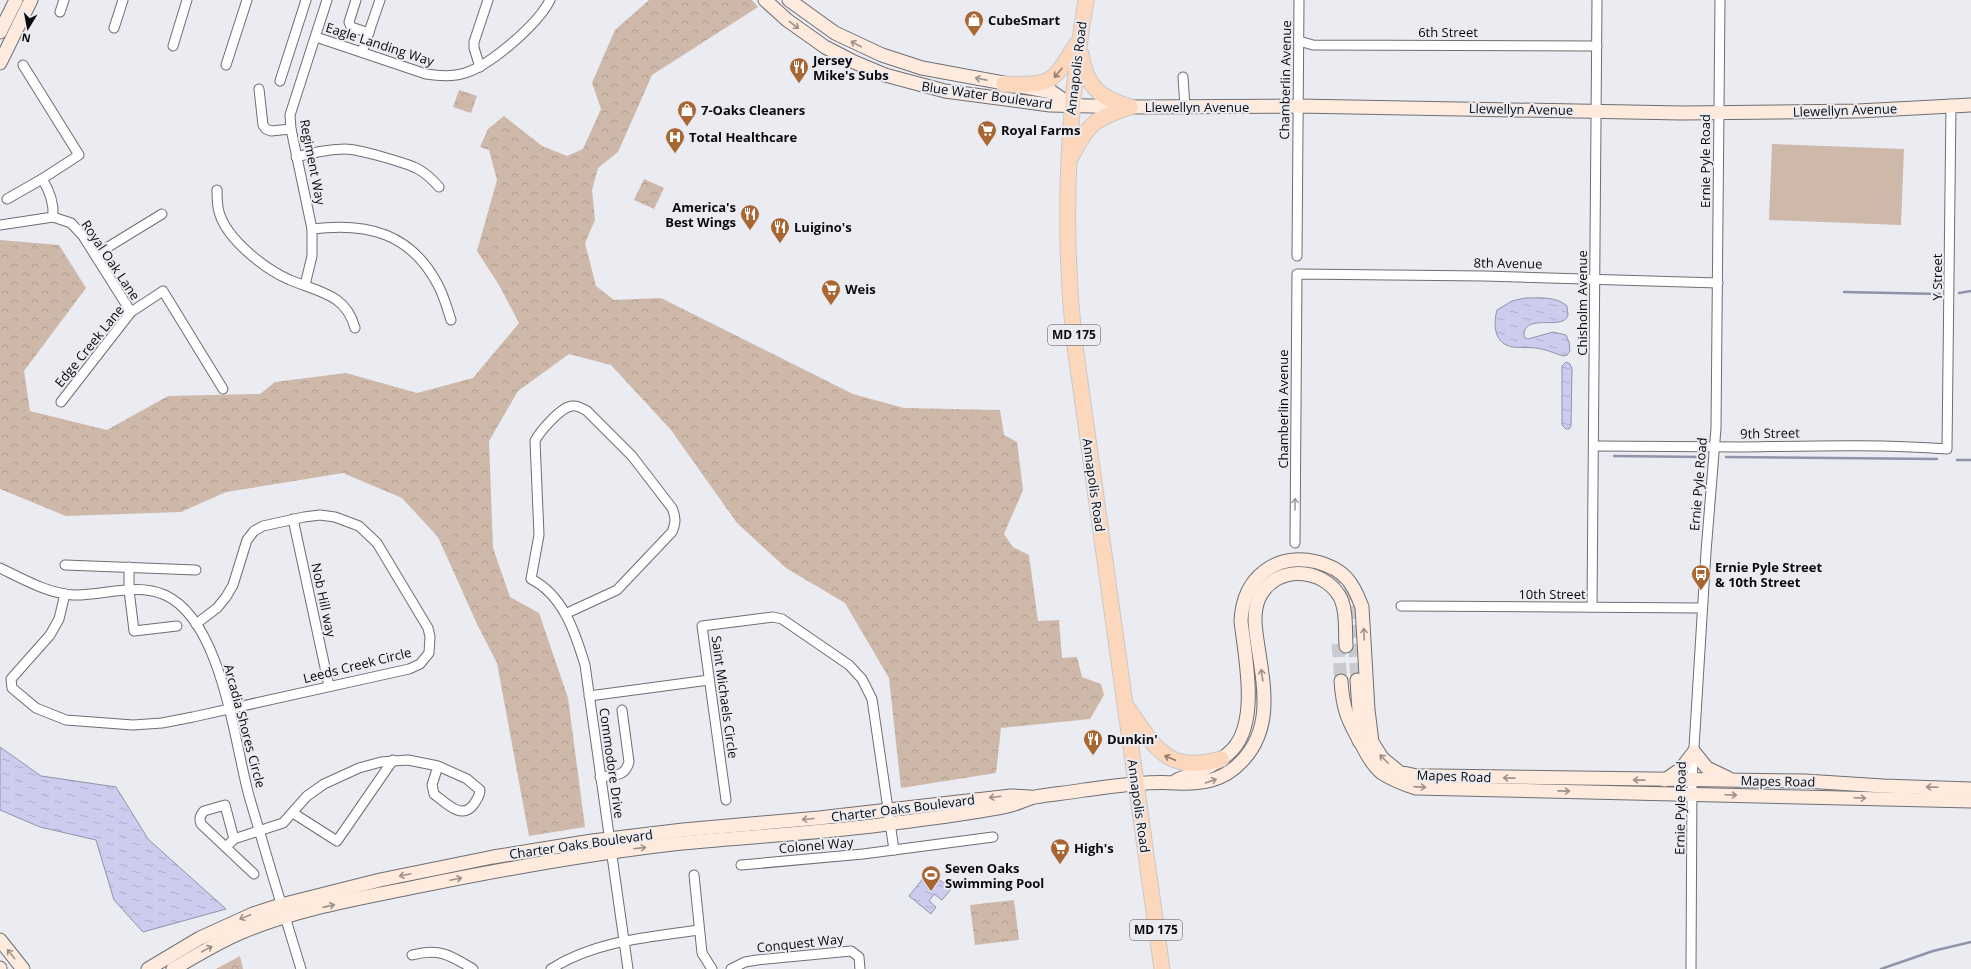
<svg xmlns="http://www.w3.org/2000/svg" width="1971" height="969" font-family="'Open Sans',sans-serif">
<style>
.grass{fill:#cdb8a9}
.forest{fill:url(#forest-crowns)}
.water{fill:url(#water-ripples);stroke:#9292aa}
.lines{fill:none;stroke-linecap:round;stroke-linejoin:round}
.stream{stroke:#9292aa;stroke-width:2.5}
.secondary-tunnel{stroke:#c9c9d0;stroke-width:13;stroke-dasharray:13 6;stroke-linecap:butt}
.street-casing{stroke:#6e6e73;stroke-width:11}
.secondary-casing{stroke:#6e6e73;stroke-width:15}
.primary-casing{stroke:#c9c9ca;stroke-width:17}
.street{stroke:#fff;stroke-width:9}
.secondary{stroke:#feebdd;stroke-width:13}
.primary{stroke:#fdd7bc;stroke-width:15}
.oneway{stroke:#9d918a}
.oneway2{stroke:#907b6d}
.oneway3{stroke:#9d9d9e}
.labels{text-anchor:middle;stroke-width:4;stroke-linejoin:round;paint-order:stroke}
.shield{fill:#ebebf2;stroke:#4e4e52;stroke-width:1}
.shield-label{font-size:12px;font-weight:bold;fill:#0b0b0d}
.poi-label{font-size:13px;font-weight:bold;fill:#0b0b0d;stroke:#ebebf2;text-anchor:start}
.street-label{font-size:13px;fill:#0b0b0d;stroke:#ebebf2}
</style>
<defs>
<pattern id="forest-crowns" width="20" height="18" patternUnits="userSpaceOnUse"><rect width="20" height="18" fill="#cdb8a9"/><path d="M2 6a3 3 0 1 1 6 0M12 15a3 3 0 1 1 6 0" fill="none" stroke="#af9d90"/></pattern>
<pattern id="water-ripples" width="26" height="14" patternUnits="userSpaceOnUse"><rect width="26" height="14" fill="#cce"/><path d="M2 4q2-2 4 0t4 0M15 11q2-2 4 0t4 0" fill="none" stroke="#aeaecb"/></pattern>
</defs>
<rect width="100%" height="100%" fill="#ebebf2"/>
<path class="grass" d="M1772,144L1904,149L1901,225L1769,220Z"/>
<g class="forest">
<path d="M649,0H752L758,7L652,75L618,152L598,168L592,190L595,220L585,243L596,286L614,300L661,298L853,394L904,408L1000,410L1004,435L1017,442L1023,490L1004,534L1013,547L1029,555L1038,621L1059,620L1062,658L1077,657L1082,677L1101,684L1104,695L1090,719L1001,728L996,773L901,788L889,678L845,603L786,568L737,523L671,430L611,365L569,354L518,391L489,441L493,548L510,597L539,613L568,698L585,827L529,836L497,663L477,624L438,537L402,498L343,473L226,492L181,512L66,516L0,489V240L59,245L86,288L24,371L30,411L107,430L168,396L260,394L275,382L346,373L417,393L473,378L519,323L499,285L477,251L497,180L489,150L480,147L488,129L504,116L542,146L567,156L583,149L601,109L592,83L615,30Z"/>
<path d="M459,90L477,96L471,113L453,107Z"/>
<path d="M644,179L664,188L654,209L634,200Z"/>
<path d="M1014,900L1019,940L975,945L970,905Z"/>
<path d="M240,956L243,969H216Z"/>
</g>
<g class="water">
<path d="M1525,298C1539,298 1556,296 1567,306C1567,308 1568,313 1568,315C1564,332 1522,311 1524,337L1528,339L1553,332L1566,335L1569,342L1570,351L1567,355L1563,356C1554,353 1545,349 1536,348C1528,347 1521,348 1513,347C1494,344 1493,325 1497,310L1512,301Z"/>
<path d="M1566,362L1570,364L1572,369L1571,426L1569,429H1566L1562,425V366Z"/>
<path d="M0,747L41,776L116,787L148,839L226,909L143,932L114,900L96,840L40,827L0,810Z"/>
<path d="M929,871L951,889L942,900L934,894L929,901L936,907L931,914L909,896Z"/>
</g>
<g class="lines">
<g class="stream">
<path d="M1844,292L1940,294"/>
<path d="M1959,293L1971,291"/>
<path d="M1614,456L1701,457"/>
<path d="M1726,457L1937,459"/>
<path d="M1957,460H1971"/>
<path d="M1881,969L1933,951L1971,942"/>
</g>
<g class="secondary-tunnel">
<path d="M1311,571C1333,574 1346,587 1352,607L1357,680"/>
<path d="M1338,644L1341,681"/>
</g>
<defs>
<g id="street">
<path d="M356,0L349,22L351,27L369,33"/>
<path d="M60,12L64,0"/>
<path d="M114,28L123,0"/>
<path d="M316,37L426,74C439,76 453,77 465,73C491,65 538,24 550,0"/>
<path d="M1299,41L1313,45L1597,46"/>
<path d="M173,46L187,0"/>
<path d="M362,52L380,0"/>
<path d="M23,65L79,155L42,179C50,191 54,202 53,217"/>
<path d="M226,65L247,0"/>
<path d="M480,67L474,48V42L488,0"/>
<path d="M1183,77L1185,107"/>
<path d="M280,81L306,0"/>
<path d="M259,89L263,125L266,129L271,131L291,129"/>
<path d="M296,157C312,153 328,149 345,149C358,149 407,163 418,169C427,174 433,180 439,187"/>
<path d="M217,190C217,197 217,205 219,212C227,240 265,269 290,280C319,292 346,294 355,328"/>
<path d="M7,199L42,179"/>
<path d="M0,225L53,217L71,223L83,236L131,312"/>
<path d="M312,229C367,222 411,233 438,285C444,296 447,308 451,320"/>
<path d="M95,255L162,214"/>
<path d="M1297,256L1299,0"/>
<path d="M305,285L312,256V229L291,129L290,115L327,0"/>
<path d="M61,402L131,312L163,291L223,389"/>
<path d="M1594,446C1644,446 1694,447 1743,447C1812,446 1879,444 1947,449L1951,104"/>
<path d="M293,519L329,686"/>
<path d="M1295,543L1297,274L1484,276L1718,283"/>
<path d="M65,565L196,570"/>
<path d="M129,567V590L134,631L177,626"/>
<path d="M0,568C23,579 47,593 73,595C103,596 136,582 165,595C222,621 234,741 249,796C266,854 283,911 301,969"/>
<path d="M65,594L59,619L50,635L11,679L12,688L36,708L66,720L133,725L162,723L193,717L409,669L420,664L429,653L430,637L428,628L377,543L359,526L335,517L320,515L304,517L263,526L254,531L247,540L233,585L226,597L217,608L196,624"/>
<path d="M1401,606L1702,608"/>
<path d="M1592,607L1597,0"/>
<path d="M565,614L617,590L672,532C676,523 676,517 672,508L632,456L587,411C583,409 578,405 572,406C561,407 540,431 535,441L539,535L531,579C563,595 575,632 585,665L628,969"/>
<path d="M589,696L709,680"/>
<path d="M600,777C614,775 625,777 629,762L622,710"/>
<path d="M726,800L702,626L773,617L782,619L849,665L862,679L872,699L894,850"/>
<path d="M293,813L337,841L393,760"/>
<path d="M234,839L225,805L204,811C200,815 199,819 201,824L254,874"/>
<path d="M226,847L234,839L283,823L307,796L324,784L359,768L381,762L408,760L438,766L467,779L480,790C480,796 477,799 474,804C462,821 446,803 434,794L432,785L438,766"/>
<path d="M741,865L863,854L993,837"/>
<path d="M694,875L702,953L712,969"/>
<path d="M412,955C440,948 450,955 473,969"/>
<path d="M551,969C595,941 649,937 699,930"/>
<path d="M731,969L745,962L757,960L851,951L859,957L860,969"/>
<path d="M1691,969L1692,780L1706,552L1716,428L1720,0"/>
</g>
<g id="secondary">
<path d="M765,0L787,20L825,47L854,62L885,75L945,91L1050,105L1130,107L1298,106L1682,113L1858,111L1971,105"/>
<path d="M789,0L835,33L882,55L922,68L1052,92L1071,105"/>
<path d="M0,32L16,0"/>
<path d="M0,63L31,0"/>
<path d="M1357,680L1360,726L1359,741"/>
<path d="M1341,681C1343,710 1348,721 1362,745C1367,755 1373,766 1382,773C1393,780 1403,784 1416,788L1971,801"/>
<path d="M1177,780C1197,772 1218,765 1233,749C1259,720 1245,657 1241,621C1243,578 1275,552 1317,562C1328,565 1341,571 1348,580C1355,588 1358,597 1362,607L1368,710L1372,742L1382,758L1399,772L1417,776H1436L1805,781L1883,786L1971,789"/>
<path d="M1665,780L1681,769L1694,752L1707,768L1728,778"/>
<path d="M0,940L23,969"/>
<path d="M0,968V969"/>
<path d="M148,969L200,938L253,914L281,905L380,880L493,857L592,841L683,830L819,818L1011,796L1030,797"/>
<path d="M173,969C196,956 218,942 242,932C297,909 357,899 415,887C503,869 592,853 682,843C753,836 825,833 895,823C933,818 971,814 1008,806C1017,804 1026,799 1035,797C1051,794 1068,793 1084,790C1115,786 1146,781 1176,783C1202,784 1223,781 1241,762C1275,728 1263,682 1257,640C1255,626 1253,612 1259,598C1275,564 1323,567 1340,597C1347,611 1345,631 1346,646"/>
</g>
<g id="primary">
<path d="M1086,0C1067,114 1062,224 1074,339L1162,969"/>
<path d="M1081,54C1086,87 1100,98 1130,107"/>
<path d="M1004,84C1052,85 1051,85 1076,45"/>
<path d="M1071,157C1088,124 1094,119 1130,107"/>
<path d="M1127,707C1154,746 1167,775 1221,759"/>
</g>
</defs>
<use href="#street" class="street-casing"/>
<use href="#secondary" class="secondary-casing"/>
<use href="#primary" class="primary-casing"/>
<use href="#street" class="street"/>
<use href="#secondary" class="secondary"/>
<use href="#primary" class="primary"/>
</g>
<defs><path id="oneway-shaft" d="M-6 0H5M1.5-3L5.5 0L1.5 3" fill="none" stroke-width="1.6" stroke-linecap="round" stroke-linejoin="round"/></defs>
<g class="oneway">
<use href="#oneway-shaft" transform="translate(794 25) rotate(37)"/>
<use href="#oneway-shaft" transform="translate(856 44) rotate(-152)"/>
<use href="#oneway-shaft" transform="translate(981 79) rotate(-169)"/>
<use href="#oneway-shaft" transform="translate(1364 634) rotate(-93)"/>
<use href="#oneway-shaft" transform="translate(1262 675) rotate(-98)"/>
<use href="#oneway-shaft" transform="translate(1384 759) rotate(-135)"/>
<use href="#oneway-shaft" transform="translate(1509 778) rotate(-179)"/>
<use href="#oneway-shaft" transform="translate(1639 780) rotate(-179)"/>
<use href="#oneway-shaft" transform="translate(1211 781) rotate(-19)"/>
<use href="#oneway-shaft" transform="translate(1420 787) rotate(4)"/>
<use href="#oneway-shaft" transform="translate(1932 787) rotate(-178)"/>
<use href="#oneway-shaft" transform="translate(1564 791) rotate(1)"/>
<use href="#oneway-shaft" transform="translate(1731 795) rotate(2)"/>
<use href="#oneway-shaft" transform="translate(995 797) rotate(173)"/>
<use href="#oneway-shaft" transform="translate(1860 798) rotate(2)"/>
<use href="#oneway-shaft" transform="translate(808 819) rotate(175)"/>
<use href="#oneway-shaft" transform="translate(640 848) rotate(-7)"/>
<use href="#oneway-shaft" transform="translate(405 875) rotate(168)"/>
<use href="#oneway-shaft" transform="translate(456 879) rotate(-12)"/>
<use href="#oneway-shaft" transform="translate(329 906) rotate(-13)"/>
<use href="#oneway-shaft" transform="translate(245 917) rotate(158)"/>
<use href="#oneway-shaft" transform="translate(207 949) rotate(-28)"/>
<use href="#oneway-shaft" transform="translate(11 954) rotate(-128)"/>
</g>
<g class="oneway2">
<use href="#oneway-shaft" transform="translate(1058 73) rotate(131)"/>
<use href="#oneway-shaft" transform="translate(1170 758) rotate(-157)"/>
</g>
<use class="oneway3" href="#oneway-shaft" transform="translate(1295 504) rotate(-90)"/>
<defs>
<symbol id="shop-pin" viewBox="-11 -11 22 30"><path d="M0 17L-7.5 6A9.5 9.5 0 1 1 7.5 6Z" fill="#a86732" stroke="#ebebf2"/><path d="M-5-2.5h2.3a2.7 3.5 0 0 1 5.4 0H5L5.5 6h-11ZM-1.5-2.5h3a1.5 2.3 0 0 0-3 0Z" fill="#fff"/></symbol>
<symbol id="restaurant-pin" viewBox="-11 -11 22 30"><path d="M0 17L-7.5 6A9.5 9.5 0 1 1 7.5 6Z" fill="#a86732" stroke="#ebebf2"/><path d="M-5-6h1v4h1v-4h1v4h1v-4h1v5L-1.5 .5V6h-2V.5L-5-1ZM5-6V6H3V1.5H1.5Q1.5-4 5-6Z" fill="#fff"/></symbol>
<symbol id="supermarket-pin" viewBox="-11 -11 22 30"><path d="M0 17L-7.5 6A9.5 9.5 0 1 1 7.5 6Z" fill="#a86732" stroke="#ebebf2"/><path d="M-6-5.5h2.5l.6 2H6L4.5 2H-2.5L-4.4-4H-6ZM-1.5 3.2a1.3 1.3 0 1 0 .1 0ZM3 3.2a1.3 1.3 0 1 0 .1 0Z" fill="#fff"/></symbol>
<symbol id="hospital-pin" viewBox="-11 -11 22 30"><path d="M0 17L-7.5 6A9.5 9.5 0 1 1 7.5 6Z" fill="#a86732" stroke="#ebebf2"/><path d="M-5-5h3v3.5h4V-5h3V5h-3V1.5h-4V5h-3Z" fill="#fff"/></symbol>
<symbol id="bus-pin" viewBox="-11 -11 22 30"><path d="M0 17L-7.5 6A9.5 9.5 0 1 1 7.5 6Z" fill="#a86732" stroke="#ebebf2"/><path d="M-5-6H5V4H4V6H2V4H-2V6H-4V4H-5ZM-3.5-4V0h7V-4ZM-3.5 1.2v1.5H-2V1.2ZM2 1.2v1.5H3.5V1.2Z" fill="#fff"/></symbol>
<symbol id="stadium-pin" viewBox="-11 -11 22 30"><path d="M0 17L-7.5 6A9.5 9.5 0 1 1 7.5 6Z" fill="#a86732" stroke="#ebebf2"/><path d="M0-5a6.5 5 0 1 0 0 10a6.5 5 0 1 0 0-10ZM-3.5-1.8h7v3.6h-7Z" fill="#fff"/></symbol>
</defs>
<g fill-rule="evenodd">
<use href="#shop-pin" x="963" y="9" width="22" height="30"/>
<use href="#restaurant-pin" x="788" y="56" width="22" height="30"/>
<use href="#shop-pin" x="676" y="99" width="22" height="30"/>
<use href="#supermarket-pin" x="976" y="119" width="22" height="30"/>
<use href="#hospital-pin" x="664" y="126" width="22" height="30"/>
<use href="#restaurant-pin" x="739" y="203" width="22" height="30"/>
<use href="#restaurant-pin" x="769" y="216" width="22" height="30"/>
<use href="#supermarket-pin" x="820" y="278" width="22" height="30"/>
<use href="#bus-pin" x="1690" y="563" width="22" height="30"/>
<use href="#restaurant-pin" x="1082" y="728" width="22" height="30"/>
<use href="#supermarket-pin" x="1049" y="837" width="22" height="30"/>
<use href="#stadium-pin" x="920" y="864" width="22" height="30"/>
</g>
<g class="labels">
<g class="shield">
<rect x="1048" y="325" width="52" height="20" rx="3"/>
<rect x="1130" y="920" width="52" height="20" rx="3"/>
</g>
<g class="shield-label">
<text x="1074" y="339">MD 175</text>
<text x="1156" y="934">MD 175</text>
</g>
<g class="poi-label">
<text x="988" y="25">CubeSmart</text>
<text x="813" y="65">Jersey<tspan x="813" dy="15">Mike's Subs</tspan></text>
<text x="701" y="115">7-Oaks Cleaners</text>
<text x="1001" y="135">Royal Farms</text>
<text x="689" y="142">Total Healthcare</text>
<text x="736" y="212" text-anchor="end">America's<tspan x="736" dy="15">Best Wings</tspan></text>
<text x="794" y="232">Luigino's</text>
<text x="845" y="294">Weis</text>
<text x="1715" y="572">Ernie Pyle Street<tspan x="1715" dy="15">&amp; 10th Street</tspan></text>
<text x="1107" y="744">Dunkin'</text>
<text x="1074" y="853">High's</text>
<text x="945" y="873">Seven Oaks<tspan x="945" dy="15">Swimming Pool</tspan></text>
</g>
<g class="street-label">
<text x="1448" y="37">6th Street</text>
<text transform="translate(380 44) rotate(18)" y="5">Eagle Landing Way</text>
<text transform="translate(1076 68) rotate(-83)" y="5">Annapolis Road</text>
<text transform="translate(1285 80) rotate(-89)" y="5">Chamberlin Avenue</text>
<text transform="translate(987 95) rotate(8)" y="5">Blue Water Boulevard</text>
<text x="1197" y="112">Llewellyn Avenue</text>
<text transform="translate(1521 109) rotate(1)" y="5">Llewellyn Avenue</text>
<text transform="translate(1845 110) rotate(-2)" y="5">Llewellyn Avenue</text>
<text transform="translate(1705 161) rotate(-90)" y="5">Ernie Pyle Road</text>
<text transform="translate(313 162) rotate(79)" y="5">Regiment Way</text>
<text transform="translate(111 260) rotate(56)" y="5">Royal Oak Lane</text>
<text transform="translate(1508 263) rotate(1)" y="5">8th Avenue</text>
<text transform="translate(1937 277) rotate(-90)" y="5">Y Street</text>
<text transform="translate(1582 303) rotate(-90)" y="5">Chisholm Avenue</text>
<text transform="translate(89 346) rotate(-51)" y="5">Edge Creek Lane</text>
<text transform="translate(1283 409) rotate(-90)" y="5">Chamberlin Avenue</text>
<text transform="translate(1770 433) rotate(-1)" y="5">9th Street</text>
<text transform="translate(1698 484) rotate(-85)" y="5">Ernie Pyle Road</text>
<text transform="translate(1094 485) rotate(82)" y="5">Annapolis Road</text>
<text x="1552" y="599">10th Street</text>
<text transform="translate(324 600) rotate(78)" y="5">Nob Hill way</text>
<text transform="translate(357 665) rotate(-14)" y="5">Leeds Creek Circle</text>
<text transform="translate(725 697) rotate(82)" y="5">Saint Michaels Circle</text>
<text transform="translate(245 726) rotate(75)" y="5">Arcadia Shores Circle</text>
<text transform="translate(612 763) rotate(82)" y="5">Commodore Drive</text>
<text transform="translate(1454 776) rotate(2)" y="5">Mapes Road</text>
<text transform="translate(1778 781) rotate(1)" y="5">Mapes Road</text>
<text transform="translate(1139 806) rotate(82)" y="5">Annapolis Road</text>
<text transform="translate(903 808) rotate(-7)" y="5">Charter Oaks Boulevard</text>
<text transform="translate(1680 808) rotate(-89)" y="5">Ernie Pyle Road</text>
<text transform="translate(581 844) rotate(-8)" y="5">Charter Oaks Boulevard</text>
<text transform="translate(816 845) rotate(-5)" y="5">Colonel Way</text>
<text transform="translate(800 943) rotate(-6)" y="5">Conquest Way</text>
</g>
</g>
<g transform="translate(28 28) rotate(190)" stroke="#ebebf2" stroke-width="3" paint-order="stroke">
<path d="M0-3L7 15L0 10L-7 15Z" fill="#0b0b0d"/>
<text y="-6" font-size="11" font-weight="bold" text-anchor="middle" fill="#0b0b0d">N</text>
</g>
</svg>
